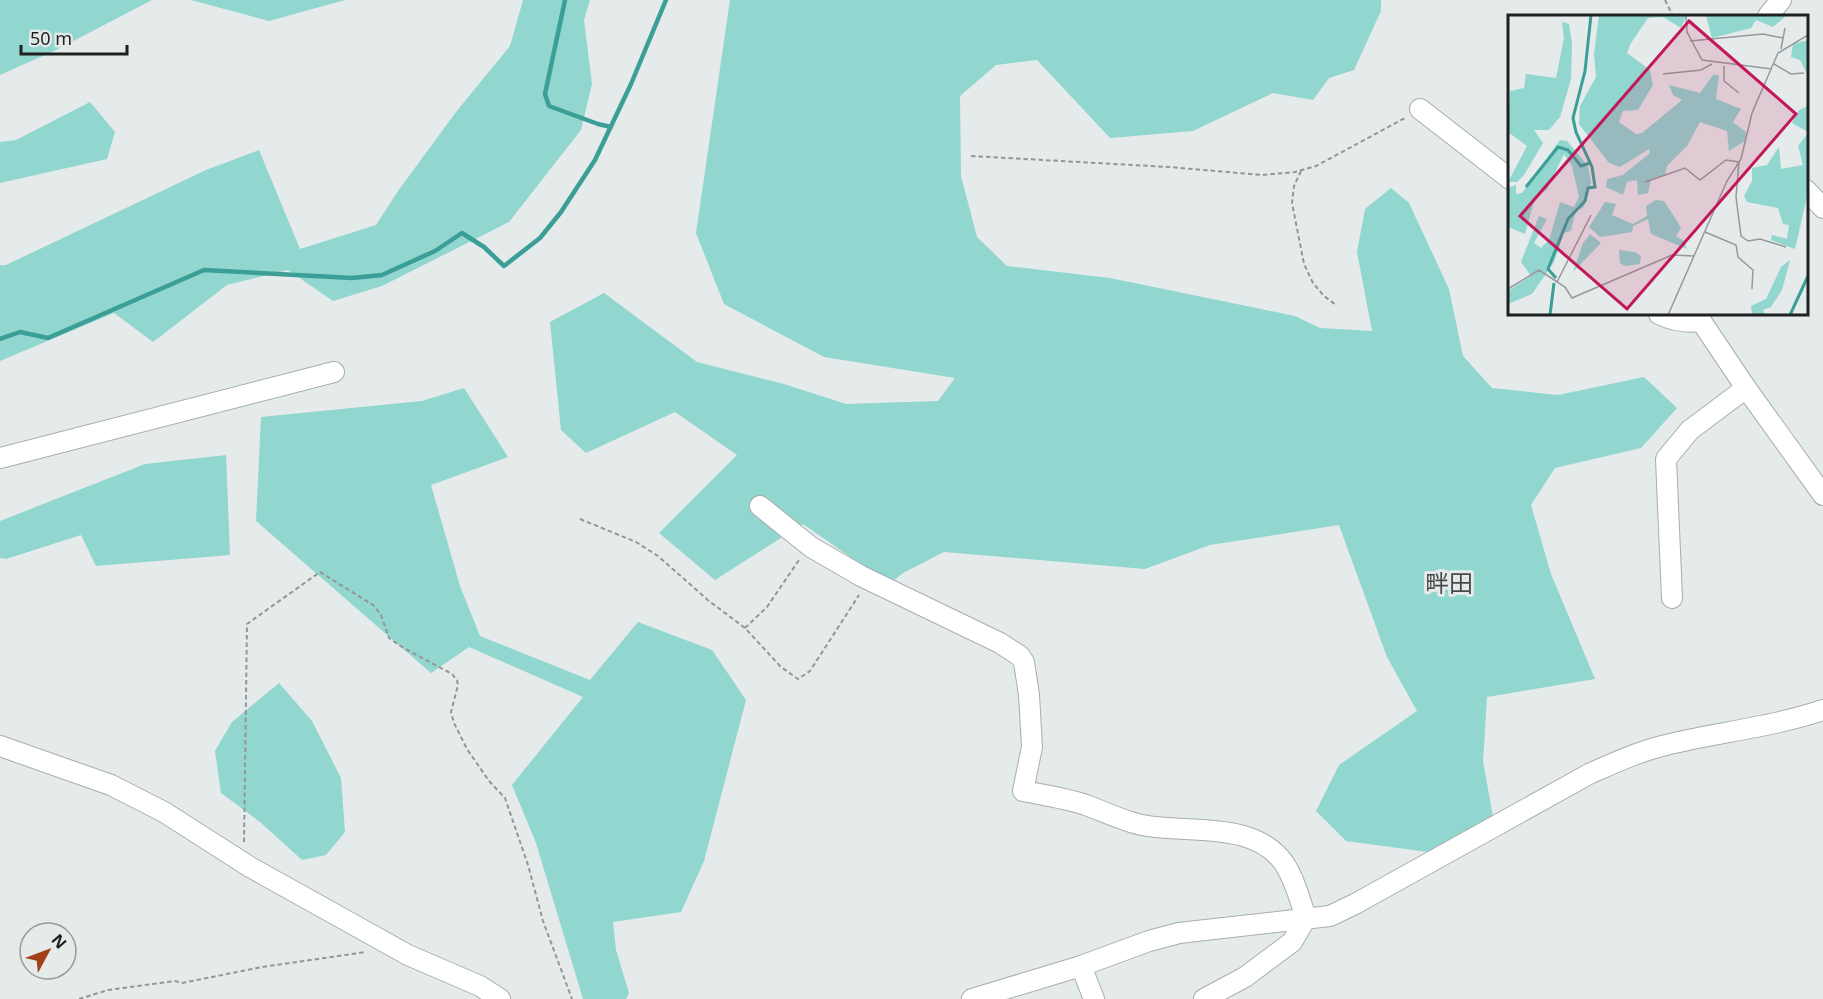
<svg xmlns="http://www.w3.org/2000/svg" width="1823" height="999" font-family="'Noto Sans','Noto Sans JP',sans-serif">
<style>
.green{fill:#91d6cf}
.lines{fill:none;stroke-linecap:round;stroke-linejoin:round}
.stream{stroke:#3b9f98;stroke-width:4.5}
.minor-casing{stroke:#a8adad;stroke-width:22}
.path{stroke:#939696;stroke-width:2;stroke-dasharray:4.5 3;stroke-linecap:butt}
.minor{stroke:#fff;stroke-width:20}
.labels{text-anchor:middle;stroke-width:6;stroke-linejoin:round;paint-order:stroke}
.quarter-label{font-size:24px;fill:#474b4b;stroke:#e5eaea}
.inset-river{fill:none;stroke:#3b9f98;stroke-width:3}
.inset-road{fill:none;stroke:#969a9a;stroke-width:1.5}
.view{fill:#c2185b;fill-opacity:0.15;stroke:#c2185b;stroke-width:3}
.inset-edge{fill:none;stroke:#1f2121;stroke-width:3}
</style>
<rect width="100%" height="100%" fill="#e5eaea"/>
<g class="green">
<path d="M0,0H152L56,50L0,75Z"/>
<path d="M191,0H345L269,21Z"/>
<path d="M523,0H590L584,20L592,84L581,130L509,222L382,286L333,301L288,270L227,285L153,342L114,313L0,361V265H6L206,170L259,150L300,249L376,225L398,191L456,112L510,46Z"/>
<path d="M730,0H1381V11L1354,70L1329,78L1313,100L1273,93L1193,131L1110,138L1037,60L996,65L960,96L961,176L977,237L1007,266L1110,278L1295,316L1320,328L1372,331L1357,252L1365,209L1391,188L1409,203L1449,289L1463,356L1492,388L1558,395L1644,377L1677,408L1641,448L1555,468L1531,505L1551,574L1595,679L1487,697L1483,761L1493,817L1443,854L1346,841L1316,811L1339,765L1417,711L1387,657L1339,525L1210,545L1145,569L944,552L903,573L893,581L862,565L803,524L715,580L659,533L737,455L675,412L586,453L561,430L550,322L604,293L697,362L784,384L846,404L938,401L955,378L824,357L724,304L696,233Z"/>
<path d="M90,102L115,132L107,159L0,183V142L16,140Z"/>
<path d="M464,388L508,457L431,485L460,586L480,636L590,680L638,622L712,650L746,700L704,861L681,912L613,922L616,950L629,993L626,999H583L536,843L512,785L583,697L469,647L431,673L256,521L261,417L422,401Z"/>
<path d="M226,455L230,555L96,566L81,535L6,559L0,558V521L145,464Z"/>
<path d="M279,683L312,721L341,778L345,832L326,855L302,860L260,822L221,793L215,751L232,722Z"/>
</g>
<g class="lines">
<g class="stream">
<path d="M565,0L545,94L549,106L598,124L611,127"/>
<path d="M0,339L20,332L48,338L204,270L352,278L382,275L435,251L462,233L484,247L504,266L540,238L561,212L595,160L631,84L666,0"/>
</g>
<defs>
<g id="minor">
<path d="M1768,16L1781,0"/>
<path d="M1420,109L1510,179"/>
<path d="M1806,190L1823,208"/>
<path d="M1659,314C1673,321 1686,323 1701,321"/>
<path d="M1698,314L1701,321L1746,388L1823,495"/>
<path d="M0,458L334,372"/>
<path d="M760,506L811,547L861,576L1000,643L1020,656L1024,662L1029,695L1032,747L1023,791C1044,795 1065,798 1086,805C1105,812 1123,821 1142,825C1187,834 1253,820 1284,863C1295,880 1300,900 1306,918L1292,942L1245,977L1204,999"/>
<path d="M1672,598L1666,459L1690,430L1746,388"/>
<path d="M0,746L111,785L164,812L250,867L408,955L480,986L500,999"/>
<path d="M1081,966L1094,999"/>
<path d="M972,999L1081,966L1149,941L1179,933L1330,916L1355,904L1589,774C1614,763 1640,751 1666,745C1718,732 1773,727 1823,710"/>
</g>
</defs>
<use href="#minor" class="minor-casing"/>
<g class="path">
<path d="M1665,0L1673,16"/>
<path d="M971,156L1169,167L1262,175L1295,172L1316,166L1405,118"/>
<path d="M1301,171L1294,186L1292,203L1304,264L1313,283L1324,296L1336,305"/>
<path d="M580,519L636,542L658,556L709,601L745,628L781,667L798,679L810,671L859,595"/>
<path d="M745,628L767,607L799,560"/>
<path d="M244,842L247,624L320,572L373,605L381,615L389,638L402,647L452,674L457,680L458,685L451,712L454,723L467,749L489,781L505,798L528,865L543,921L572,999"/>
<path d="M79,999L108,990L175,981L182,983L262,967L366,952"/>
</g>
<use href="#minor" class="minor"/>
</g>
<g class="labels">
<g class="quarter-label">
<text x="1449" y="592">畔田</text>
</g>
</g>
<g transform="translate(1508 15)">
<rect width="300" height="300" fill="#e5eaea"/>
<path d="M91,0H179L173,13L155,2L140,3L123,28L119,38L142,55L145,70L130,95L115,96L111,107L128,119L134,118L174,85L165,80L161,70L192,78L205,60H211L208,84L233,94L225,107L238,117L237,126L221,136L219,116L192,107L179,131L159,151L157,160L143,164L140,178L130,180L129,165L119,167L115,180L98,172L99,164L115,160L142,138L141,134L112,152L101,148L71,109L72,91L88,62L86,39ZM279,0L265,12L248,5L243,13L204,23L198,1ZM54,7L61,9L64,28L63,64L52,102L41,115H26L35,128L16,160L9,167H0L19,131L0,117L2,76L16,73L18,59L48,63L56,23ZM300,25V61L292,45L283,42L285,29ZM300,91V117L284,108L291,95ZM300,118V177L287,234L263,225L264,220L279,224L281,210L275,209L270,193L239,187L236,181L244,166V153L259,150L271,132L273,154L295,150L290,131ZM52,125L59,126L80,151L83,167L78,187L75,193L68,195L63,216L56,218L46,247L24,279L0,289V276L23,261L13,247L31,201L39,204L26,228L33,233L41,225L52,187L66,192L71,182L64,151L56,139L39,174L27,183L17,219L0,212V173L8,170V179L14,178ZM148,185L156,186L169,206L173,213L168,221L176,226L179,234L143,219L140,204L125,211L124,217L100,221L92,222L81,212L97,187L108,189L104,200L125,209L139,201L138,191ZM82,219L93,228L65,257L75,228ZM111,235L127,237L133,241L132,249L117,251L112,248ZM282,245L274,275L263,292L255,295L257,300H244L243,291L258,284L273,252Z" fill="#91d6cf"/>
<path class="inset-river" d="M18,172L50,132L60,135L73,151L82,148M48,263L40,254L60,204L77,186L80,173L87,172L84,152L68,117L65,103L77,56L83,0M42,300L46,268M282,300L300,261"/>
<path class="inset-road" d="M178,0L179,17L194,45L264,54M182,26L255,19L275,23M273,34L277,13M266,49L283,59L296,58M216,51V66L231,78M155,59L193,55L204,49M137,167L177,153L192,165L218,145L231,147L228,182L233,221L240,226L252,224L278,232M197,217L228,230L230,242L245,255L244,274M49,267L83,200M0,274L31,255L57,272L64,283L164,240L186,241M160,300L219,166L233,144L244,98L270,38L300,20"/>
<path class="view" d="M181,6L288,99L119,294L12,201Z"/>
<rect width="300" height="300" class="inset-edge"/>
</g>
<g transform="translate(48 951) rotate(49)"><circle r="28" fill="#e5eaea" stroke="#969a9a" stroke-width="1.5"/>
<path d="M0-4.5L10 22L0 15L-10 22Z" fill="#a43e19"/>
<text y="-9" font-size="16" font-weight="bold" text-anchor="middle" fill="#1f2121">N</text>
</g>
<path d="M21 45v9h106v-9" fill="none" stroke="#1f2121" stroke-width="3"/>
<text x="30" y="45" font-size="18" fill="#1f2121" stroke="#e5eaea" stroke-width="4.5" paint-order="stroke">50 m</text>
</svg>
